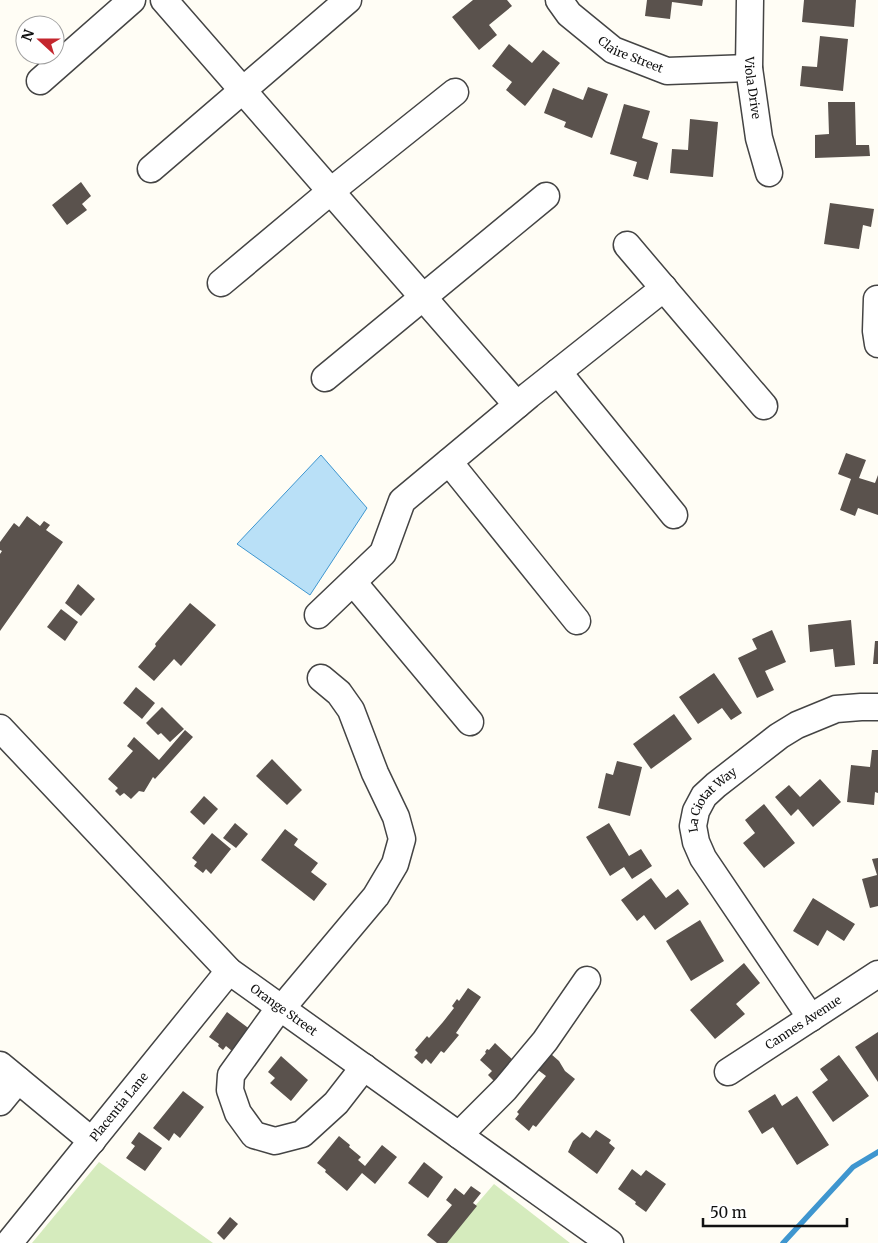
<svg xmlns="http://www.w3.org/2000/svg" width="878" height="1243" font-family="Merriweather,serif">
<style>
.green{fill:#d5ebbd}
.water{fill:#b9e0f7;stroke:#3f96cf}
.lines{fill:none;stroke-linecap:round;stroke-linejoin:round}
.stream{stroke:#3f96cf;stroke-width:5.5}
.building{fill:#5a524d}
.minor-casing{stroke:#444;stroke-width:29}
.minor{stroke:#fff;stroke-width:26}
.labels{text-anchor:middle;stroke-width:5;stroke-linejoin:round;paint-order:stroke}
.street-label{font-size:12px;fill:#111;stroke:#fff}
</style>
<rect width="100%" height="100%" fill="#fffdf5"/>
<g class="green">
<path d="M99,1162L213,1243H32Z"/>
<path d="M494,1184L570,1243H443Z"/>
</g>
<path class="water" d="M321,455L367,508L310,595L237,544Z"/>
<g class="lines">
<path class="stream" d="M783,1243L853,1167L878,1152"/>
</g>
<g class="building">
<path d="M473,0H507L512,6L489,25L497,35L479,50L452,17Z"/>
<path d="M647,0H703L702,6L672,2L670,19L645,16Z"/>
<path d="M804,0H856L854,27L802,22Z"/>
<path d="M820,36L848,39L843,91L800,86L802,66L817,67Z"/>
<path d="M509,44L532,63L543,50L560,63L525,106L506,90L512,82L492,66Z"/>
<path d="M588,87L608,94L592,138L564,127L566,122L544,113L553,88L583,100Z"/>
<path d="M828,102H855L856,145H869L870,156L815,158V135L829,134Z"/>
<path d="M624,104L650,111L642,138L658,143L648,180L633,176L637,162L610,154Z"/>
<path d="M690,119L718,122L713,177L670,173L672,149L688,150Z"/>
<path d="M81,182L91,196L82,204L87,210L67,225L52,205Z"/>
<path d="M830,203L874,209L871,227L863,225L859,249L824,244Z"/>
<path d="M846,453L866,460L859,478L875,483L878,475V515L858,508L855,516L840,510L851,479L838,474Z"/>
<path d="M27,516L40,526L44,521L50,525L46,530L63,542L0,631V554L2,551L0,550V542L14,523L19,527Z"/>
<path d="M78,584L95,599L81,616L65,603Z"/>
<path d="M190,603L216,625L181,666L174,659L154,681L138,667L156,646L155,644Z"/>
<path d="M61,609L78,622L65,641L47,627Z"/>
<path d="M851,620L855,665L835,667L833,649L810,652L808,625Z"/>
<path d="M772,630L786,662L765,671L774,690L757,698L738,658L757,649L752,639Z"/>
<path d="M875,641H878V664H873Z"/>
<path d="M714,673L742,713L731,720L722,708L698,724L679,697Z"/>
<path d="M136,687L155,703L142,719L123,703Z"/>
<path d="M162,707L184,729L170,742L161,733L158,735L146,723Z"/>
<path d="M674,714L692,739L651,769L633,744Z"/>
<path d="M185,730L193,737L155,779L153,777L144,792L139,791L131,799L124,793L120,796L115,791L118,788L108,779L133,751L127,746L134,737L159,760Z"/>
<path d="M872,750H878V793L875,792L874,805L847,802L851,765L870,767Z"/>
<path d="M272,759L302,790L287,805L256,776Z"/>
<path d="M617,761L642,767L630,816L598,808L606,773L613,775Z"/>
<path d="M820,779L841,802L813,827L798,809L791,816L775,797L789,785L800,797Z"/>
<path d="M204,796L218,809L204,825L190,812Z"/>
<path d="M764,804L795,843L764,868L743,843L755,833L745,820Z"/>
<path d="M235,823L248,834L236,848L223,838Z"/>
<path d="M609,823L629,856L641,849L652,866L632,879L624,867L610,876L586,837Z"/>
<path d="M285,829L298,839L294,845L318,863L311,872L327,884L314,901L261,860Z"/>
<path d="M212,833L231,849L211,874L206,869L203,873L194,866L197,862L192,858Z"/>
<path d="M878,858V906L870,908L862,879L877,875L872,859Z"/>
<path d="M651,878L666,898L678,889L689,904L655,930L644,915L637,921L621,900Z"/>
<path d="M813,898L855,924L844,941L827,930L818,946L793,931Z"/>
<path d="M700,920L724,961L691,981L666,941Z"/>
<path d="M744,963L760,983L736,1004L745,1014L715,1039L690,1010Z"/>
<path d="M468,988L481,997L456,1033L459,1035L444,1053L441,1051L431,1064L426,1059L422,1064L414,1057L418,1053L415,1050L427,1036L429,1038L443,1022L454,1008L452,1006L457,999L459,1001Z"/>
<path d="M227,1012L251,1030L232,1051L226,1046L223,1050L218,1046L219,1044L209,1037Z"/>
<path d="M878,1032V1082L855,1047Z"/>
<path d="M495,1043L514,1061L495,1082L488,1075L492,1071L480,1060L486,1053L485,1052L487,1049L489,1050Z"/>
<path d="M551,1054L559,1061L565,1071L575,1079L536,1127L533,1125L529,1131L515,1119L519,1114L517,1112L546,1076L538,1070Z"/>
<path d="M839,1055L869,1096L833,1122L812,1092L828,1080L820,1069Z"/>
<path d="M281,1056L308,1080L291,1101L270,1083L275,1078L268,1072Z"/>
<path d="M183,1091L204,1107L180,1138L174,1133L169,1141L153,1128Z"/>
<path d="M775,1094L782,1106L797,1096L829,1145L797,1165L773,1127L762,1134L748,1111Z"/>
<path d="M596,1130L611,1140L609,1143L615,1148L597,1174L568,1152L573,1141L582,1132L590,1138Z"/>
<path d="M139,1132L162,1148L145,1171L126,1158L135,1146L131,1143Z"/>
<path d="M339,1136L350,1145L349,1147L361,1157L358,1160L365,1166L382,1145L397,1157L375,1184L362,1173L347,1191L325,1172L326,1170L317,1163Z"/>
<path d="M424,1162L443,1177L428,1198L408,1183Z"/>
<path d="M632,1169L641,1176L646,1170L666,1184L646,1212L635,1204L636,1202L618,1189Z"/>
<path d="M471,1186L481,1193L473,1203L477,1206L447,1243H437L427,1235L452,1205L446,1200L455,1188L464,1195Z"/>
<path d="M230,1217L238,1224L224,1240L217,1233Z"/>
</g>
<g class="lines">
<defs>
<g id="minor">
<path d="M164,0L517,405"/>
<path id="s1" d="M559,0L569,14L613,50L667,71L749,68"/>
<path id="s2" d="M750,0L749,68L759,138L769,173"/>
<path d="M40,81L132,0"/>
<path d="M151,169L348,0"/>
<path d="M627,245L764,406"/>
<path d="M221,283L331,191L455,92"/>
<path d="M877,299L876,331L878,344"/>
<path d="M558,372L674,515"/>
<path d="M325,378L546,196"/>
<path d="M449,462L577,621"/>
<path d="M353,582L470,722"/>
<path d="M318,615L383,553L402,501L529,395L664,288"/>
<path id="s3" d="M0,728L229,971L610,1243"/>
<path d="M280,1007L231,1075L230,1090L238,1113L254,1135L275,1141L302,1134L336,1103L364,1067"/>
<path d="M282,1008L376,896L395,864L402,839L396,817L375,773L351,710L339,693L321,678"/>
<path id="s4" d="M811,1018L703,858L696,842L693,826L696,811L704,796L716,785L779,736L797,725L836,709L861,707H878"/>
<path d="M0,1065L92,1141"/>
<path id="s5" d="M728,1072L878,974"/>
<path d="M0,1102L18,1080"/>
<path d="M459,1135L505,1089L545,1041L587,980"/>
<path id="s6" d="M9,1243L229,971"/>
</g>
</defs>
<use href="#minor" class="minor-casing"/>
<use href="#minor" class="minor"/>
</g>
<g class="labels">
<g class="street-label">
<text dy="4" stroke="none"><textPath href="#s1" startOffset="92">Claire Street</textPath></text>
<text dy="4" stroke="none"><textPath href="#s2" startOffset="88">Viola Drive</textPath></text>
<text dy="4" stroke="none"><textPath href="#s4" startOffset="260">La Ciotat Way</textPath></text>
<text dy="4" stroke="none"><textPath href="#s3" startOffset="401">Orange Street</textPath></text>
<text dy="4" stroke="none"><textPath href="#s5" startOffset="90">Cannes Avenue</textPath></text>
<text dy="4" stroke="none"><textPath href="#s6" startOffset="175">Placentia Lane</textPath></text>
</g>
</g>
<g transform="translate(40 40) rotate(291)"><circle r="24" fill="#ffffff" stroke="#a0a0a0"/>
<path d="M0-4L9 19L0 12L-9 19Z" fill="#c4262e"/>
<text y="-8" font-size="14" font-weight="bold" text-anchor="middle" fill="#111111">N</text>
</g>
<path d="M703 1218v8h144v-8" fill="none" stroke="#111111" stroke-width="2.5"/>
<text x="710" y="1218" font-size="15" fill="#111111" stroke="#ffffff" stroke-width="4" paint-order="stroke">50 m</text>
</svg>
